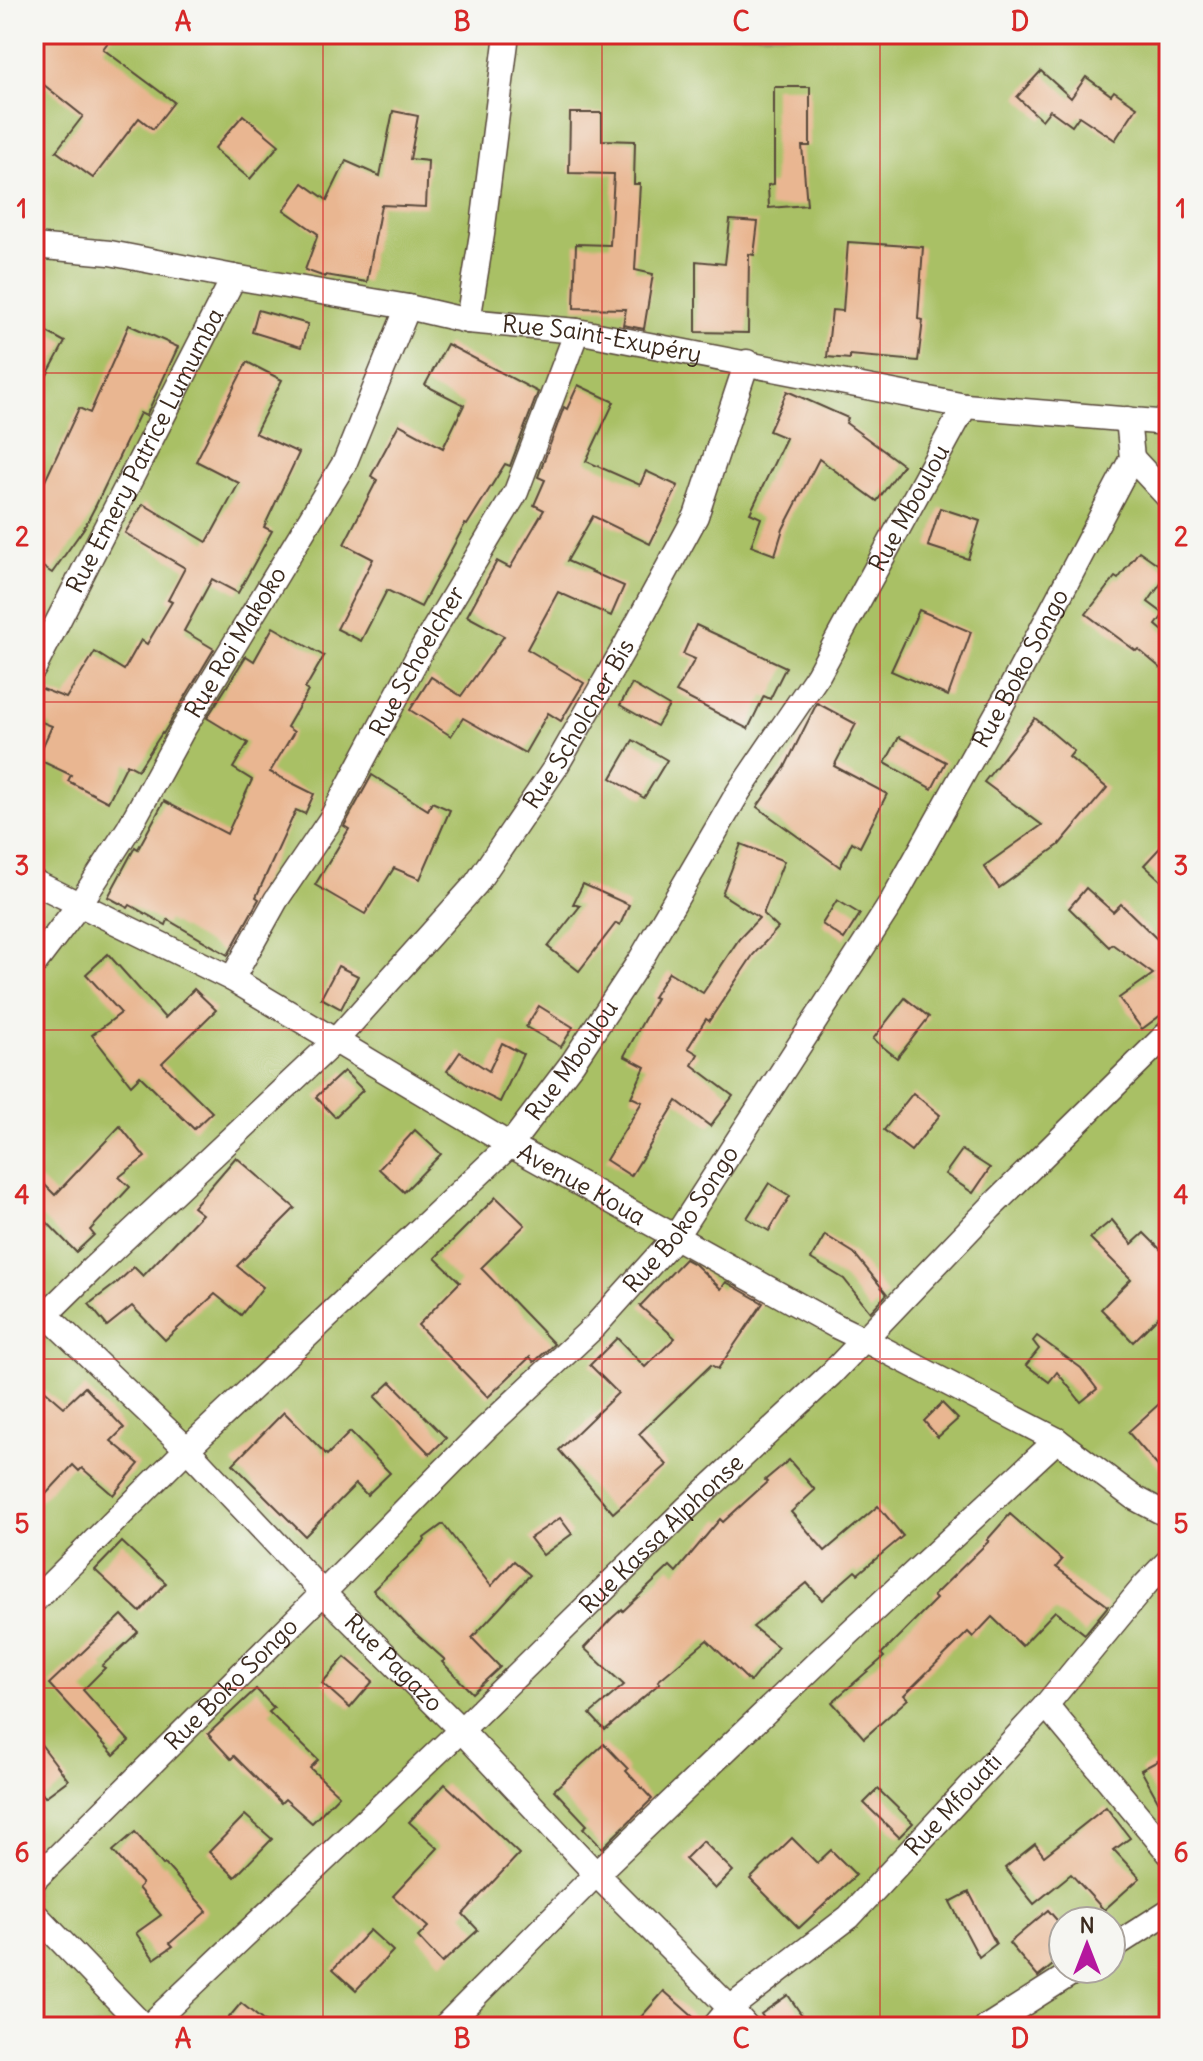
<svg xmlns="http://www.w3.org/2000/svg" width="1203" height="2061" font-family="Delius,sans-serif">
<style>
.green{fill:#a9c065;stroke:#727542;stroke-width:2;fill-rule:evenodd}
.building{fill:#e9b691}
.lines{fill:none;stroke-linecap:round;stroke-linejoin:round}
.minor-casing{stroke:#564639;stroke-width:27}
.minor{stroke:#fff;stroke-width:24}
.grid{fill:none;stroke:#d62828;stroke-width:2;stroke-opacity:0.55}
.labels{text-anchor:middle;stroke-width:6;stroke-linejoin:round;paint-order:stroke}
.street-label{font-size:24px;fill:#3b2a1e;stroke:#f6f6f2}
.neatline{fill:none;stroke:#d62828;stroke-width:3}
.grid-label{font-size:26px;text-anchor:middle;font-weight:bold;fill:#d62828}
</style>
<rect width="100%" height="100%" fill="#f6f6f2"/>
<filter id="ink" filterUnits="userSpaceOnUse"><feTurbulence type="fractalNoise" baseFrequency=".0125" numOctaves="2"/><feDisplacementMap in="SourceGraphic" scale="16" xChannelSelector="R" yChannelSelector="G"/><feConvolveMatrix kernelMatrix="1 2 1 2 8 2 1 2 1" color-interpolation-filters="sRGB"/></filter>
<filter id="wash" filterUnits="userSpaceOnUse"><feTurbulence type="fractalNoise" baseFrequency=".006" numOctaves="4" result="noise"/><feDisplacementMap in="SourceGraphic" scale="32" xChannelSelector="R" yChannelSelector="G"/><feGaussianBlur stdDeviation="1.8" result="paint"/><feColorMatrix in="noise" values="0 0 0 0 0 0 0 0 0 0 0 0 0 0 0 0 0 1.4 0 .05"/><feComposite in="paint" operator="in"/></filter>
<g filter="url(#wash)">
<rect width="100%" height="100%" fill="#f1e8d3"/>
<path class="green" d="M34,34H1169V2027H34ZM1063,1921H1111V1969H1063Z"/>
<g id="blocks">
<g class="building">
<path d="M34,34H114L103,49L174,102L153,129L139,118L93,178L56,151L83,116L34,77Z"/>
<path d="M1041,71L1071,98L1086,77L1111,95L1114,91L1137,107L1115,140L1079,116L1072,126L1050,110L1042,120L1017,97Z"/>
<path d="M774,87H810V146H802L807,205L769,208L768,185L774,184Z"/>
<path d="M393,111L418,116L410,159L428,161L426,207L381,205L367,282L326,275L325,277L305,270L318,234L284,210L303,183L327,200L346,161L380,176Z"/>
<path d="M570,113H602V140L635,141L634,184H640L635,270L653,274L644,329L623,325L626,309L574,308L576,244L610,245L614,174L569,173Z"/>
<path d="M243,115L279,145L250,179L214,149Z"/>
<path d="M730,220L758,222L754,255L749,254L748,333L696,332V261L725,264Z"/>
<path d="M848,242L923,247L918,319L923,320L918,361L850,355V359L827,357L832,310L843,311Z"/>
<path d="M258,310L308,324L301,347L252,332Z"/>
<path d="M34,325L65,342L34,399Z"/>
<path d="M129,325L178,347L146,416L140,413L96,505L84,528L52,573L34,561V491L41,479L45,481L79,408L90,413Z"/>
<path d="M447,344L538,392L510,466L505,464L467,525L465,524L421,607L387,590L361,641L337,629L373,559L344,544L377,480L371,476L399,424L443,448L464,405L425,385Z"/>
<path d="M247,362L282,380L255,433L299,453L264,527L272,531L238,593L212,579L184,631L214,649L163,734L162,733L138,770L127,764L108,802L68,781L71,775L37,759L52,726L34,719V703L40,688L66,698L95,652L124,670L141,640L147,644L172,602L168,600L185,568L125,533L143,504L207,542L239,483L196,461Z"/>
<path d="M578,385L614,402L586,461L640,485L646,471L678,486L650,544L593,516L567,561L624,586L611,616L558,592L527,649L584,683L561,721L548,713L525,753L463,718L451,736L410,710L431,677L461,696L504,636L467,616L497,561L510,568L544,510L534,505L545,480L538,477L564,407L567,409Z"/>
<path d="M787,391L848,418L846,423L903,465L877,501L819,459L783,529L775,555L751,546L761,518L750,513L786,438L769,431Z"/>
<path d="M940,508L980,521L968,559L928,546Z"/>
<path d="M1139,551L1169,572L1148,602L1164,614L1156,625L1169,636V675L1138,649L1136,651L1086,614L1115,577L1118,579Z"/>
<path d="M919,610L971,632L948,696L891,671Z"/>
<path d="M696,625L786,667L770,699L764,696L748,729L676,692L695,659L683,654Z"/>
<path d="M273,627L324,656L305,689L308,691L287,727L294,732L270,772L314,794L305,814L296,810L256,897L259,899L228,955L168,920L166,925L130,905L128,908L108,897L135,847L138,849L164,801L227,834L252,780L233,768L248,743L207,718L246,656L254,661Z"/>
<path d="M632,684L669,706L657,726L620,705Z"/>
<path d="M817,703L856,724L834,766L887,794L860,847L852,842L840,867L757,807L785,767Z"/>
<path d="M1035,718L1074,751L1069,757L1107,788L1059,845L999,888L984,866L1042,825L984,782Z"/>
<path d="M899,737L946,762L932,789L885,763Z"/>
<path d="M633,740L667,760L644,798L611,778Z"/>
<path d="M372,775L428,810L432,802L450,810L420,879L394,868L365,914L315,885L349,829L344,826Z"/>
<path d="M1169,838V888L1144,865Z"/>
<path d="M741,844L784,861L763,914L778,928L753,955L709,1021L706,1019L688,1048L698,1054L692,1065L733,1096L710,1126L677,1101L631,1176L606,1160L642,1102L631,1097L645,1067L624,1056L656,998L653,997L669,972L703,993L739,939L759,918L722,894Z"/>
<path d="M583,884L629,905L620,925L616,923L579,971L548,947L580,906L573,904Z"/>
<path d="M1086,888L1113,912L1121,904L1157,939L1169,924V1009L1142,1029L1119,998L1153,974L1112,944L1109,947L1069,908Z"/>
<path d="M837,900L860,914L844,939L822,924Z"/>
<path d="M108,954L165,1018L194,989L216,1010L162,1063L212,1112L194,1129L140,1076L131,1085L92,1035L121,1013L86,974Z"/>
<path d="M338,966L358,976L341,1009L321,998Z"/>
<path d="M905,998L929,1017L897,1058L873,1039Z"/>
<path d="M539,1006L573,1027L561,1047L526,1027Z"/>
<path d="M502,1043L523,1054L500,1102L474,1089L447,1071L460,1052L489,1071Z"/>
<path d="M344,1071L363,1090L335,1117L316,1097Z"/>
<path d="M913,1093L940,1115L911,1151L884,1130Z"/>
<path d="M120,1126L145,1157L119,1177L130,1187L90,1230L94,1235L76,1252L34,1209V1174L55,1195Z"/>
<path d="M415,1130L441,1154L404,1192L379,1169Z"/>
<path d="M962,1150L990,1168L973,1193L945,1174Z"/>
<path d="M236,1157L295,1208L237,1266L263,1287L241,1315L215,1294L165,1340L132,1306L107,1326L89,1304L118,1282L134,1267L143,1276L202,1214L193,1207Z"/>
<path d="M769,1183L790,1196L769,1231L747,1218Z"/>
<path d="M496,1197L525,1225L481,1268L554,1344L534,1362L530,1357L488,1397L418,1325L460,1282L435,1258Z"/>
<path d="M1112,1220L1132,1244L1144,1233L1169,1258V1306L1133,1342L1101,1309L1131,1279L1090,1238Z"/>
<path d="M825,1235L854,1253L887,1294L870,1312L844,1279L811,1259Z"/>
<path d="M685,1259L696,1265L721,1289L726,1282L763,1303L718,1369L711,1365L639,1434L667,1465L613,1513L559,1450L618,1393L590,1365L617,1338L645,1367L675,1338L640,1306Z"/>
<path d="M1037,1336L1081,1368L1097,1389L1081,1402L1057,1372L1049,1382L1026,1365L1039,1349L1033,1341Z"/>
<path d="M34,1381L64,1407L85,1387L124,1428L111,1441L139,1464L113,1495L82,1468L79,1471L73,1465L34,1507Z"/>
<path d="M391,1382L446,1438L430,1454L375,1397Z"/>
<path d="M1169,1395V1479L1128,1432Z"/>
<path d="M942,1403L958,1419L938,1437L924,1421Z"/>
<path d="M284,1412L327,1455L350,1432L390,1473L367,1495L356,1484L305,1536L233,1464Z"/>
<path d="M789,1460L815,1490L791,1512L825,1551L878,1506L903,1536L858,1574L855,1571L822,1600L807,1583L753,1627L778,1647L750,1682L707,1640L658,1681L660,1683L605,1730L590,1714L624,1685L584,1648L612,1618L622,1609L623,1611L670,1566L676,1572L720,1519L723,1522L767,1482L765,1480Z"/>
<path d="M1010,1514L1062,1560L1056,1567L1108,1606L1085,1634L1055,1611L1022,1646L992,1617L973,1637L968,1632L904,1695L908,1699L864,1738L832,1702L884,1657L881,1654L936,1599L933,1596L989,1541L987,1540Z"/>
<path d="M560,1518L572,1534L543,1555L530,1538Z"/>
<path d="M443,1524L491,1586L514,1561L530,1575L472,1638L500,1667L472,1693L442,1662L445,1660L416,1634L373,1590L425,1540L424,1538Z"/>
<path d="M122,1542L166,1583L140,1612L95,1570Z"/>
<path d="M122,1615L138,1632L102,1666L105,1668L83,1690L129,1741L114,1755L49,1684Z"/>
<path d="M345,1657L373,1681L350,1708L322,1683Z"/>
<path d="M256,1689L274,1708L269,1712L318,1760L310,1768L339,1795L312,1823L285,1799L281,1803L234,1756L231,1759L208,1734Z"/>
<path d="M34,1735L68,1780L45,1797L34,1783Z"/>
<path d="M604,1744L628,1769L626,1771L652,1799L602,1848L583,1828L587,1825L554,1790Z"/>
<path d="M1169,1755V1821L1141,1770Z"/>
<path d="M445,1784L519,1854L463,1914L478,1930L442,1963L418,1937L428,1927L393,1896L438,1848L409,1822Z"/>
<path d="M878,1789L913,1823L899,1837L864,1803Z"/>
<path d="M1106,1807L1130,1838L1114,1850L1140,1878L1104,1910L1071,1874L1034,1904L1005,1868L1035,1844L1044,1856Z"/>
<path d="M245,1815L272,1839L235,1877L209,1852Z"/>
<path d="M135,1832L163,1865L165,1864L207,1911L170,1943L173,1946L154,1959L136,1933L161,1915L138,1888L142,1884L113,1851Z"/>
<path d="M792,1838L817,1863L831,1850L856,1875L799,1928L750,1879Z"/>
<path d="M703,1841L733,1871L715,1889L685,1859Z"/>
<path d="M969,1892L996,1944L979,1957L950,1902Z"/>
<path d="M1048,1910L1063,1927V1957L1038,1977L1009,1943Z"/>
<path d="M370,1930L393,1951L356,1990L333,1969Z"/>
<path d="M664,1991L700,2023L699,2027H632Z"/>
<path d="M788,1995L810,2027H770L761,2014Z"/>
<path d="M241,2003L271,2027H221Z"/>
</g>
</g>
</g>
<g filter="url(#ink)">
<use href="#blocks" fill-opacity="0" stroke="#564639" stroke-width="2"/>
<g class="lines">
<defs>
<g id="minor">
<path id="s1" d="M34,246L110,253L234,277L408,307L468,321L577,331L965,406L1169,423"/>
<path d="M468,321L482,234L507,34"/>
<path d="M1132,458L1169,498"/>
<path id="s2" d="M34,668L234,277"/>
<path id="s3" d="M34,882L232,979L510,1145L836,1326L865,1340L1057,1440L1133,1497L1169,1516"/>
<path id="s4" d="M34,964L79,905L129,828L182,731L345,462L408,307"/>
<path id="s5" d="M232,979L276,900L331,819L422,649L516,492L577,331"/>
<path id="s6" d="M36,1305L187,1449L323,1593L461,1730L596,1874L730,2008L747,2027"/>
<path id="s7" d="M34,1326L92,1269L335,1041L476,884L555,768L627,643L696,516L747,362"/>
<path id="s8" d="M34,1601L187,1449L510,1145L573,1062L641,959L739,791L818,675L965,406"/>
<path d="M1046,1705L1169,1853"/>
<path id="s9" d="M34,1880L323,1593L487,1427L595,1326L676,1236L890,905L1005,699L1132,458L1128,419"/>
<path d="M34,1913L144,2027"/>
<path d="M1111,1948L1169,1911"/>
<path id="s10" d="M148,2027L461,1730L686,1509L831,1374L991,1207L1169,1032"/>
<path d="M444,2027L596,1874L818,1662L1057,1440"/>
<path id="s11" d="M714,2027L730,2008L849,1917L1046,1705L1145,1585L1169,1560"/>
<path d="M987,2027L1078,1969"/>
</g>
</defs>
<use href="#minor" class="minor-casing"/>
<use href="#minor" class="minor"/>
</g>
</g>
<path class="grid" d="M323,34V2027M602,34V2027M880,34V2027M34,373H1169M34,702H1169M34,1030H1169M34,1359H1169M34,1688H1169"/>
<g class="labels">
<g class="street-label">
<text dy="8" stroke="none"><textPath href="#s1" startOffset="576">Rue Saint-Exupéry</textPath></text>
<text dy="8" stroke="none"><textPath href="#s2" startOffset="244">Rue Emery Patrice Lumumba</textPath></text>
<text dy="8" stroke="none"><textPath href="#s8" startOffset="1412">Rue Mboulou</textPath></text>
<text dy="8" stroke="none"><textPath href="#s4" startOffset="380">Rue Roi Makoko</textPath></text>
<text dy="8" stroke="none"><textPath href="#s5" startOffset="368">Rue Schoelcher</textPath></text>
<text dy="8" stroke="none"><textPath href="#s9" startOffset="1574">Rue Boko Songo</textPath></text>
<text dy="8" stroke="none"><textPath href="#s7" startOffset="816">Rue Scholcher Bis</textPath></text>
<text dy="8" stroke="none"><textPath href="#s8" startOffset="764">Rue Mboulou</textPath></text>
<text dy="8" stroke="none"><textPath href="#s3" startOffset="626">Avenue Koua</textPath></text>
<text dy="8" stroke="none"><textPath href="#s9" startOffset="926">Rue Boko Songo</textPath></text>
<text dy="8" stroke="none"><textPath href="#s10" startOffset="712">Rue Kassa Alphonse</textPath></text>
<text dy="8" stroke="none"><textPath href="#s6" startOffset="506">Rue Pagazo</textPath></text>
<text dy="8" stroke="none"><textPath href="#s9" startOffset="278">Rue Boko Songo</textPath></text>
<text dy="8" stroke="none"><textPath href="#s11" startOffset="328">Rue Mfouati</textPath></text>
</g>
</g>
<rect width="1203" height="2061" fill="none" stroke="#f6f6f2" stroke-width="88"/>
<g transform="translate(1087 1945)"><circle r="38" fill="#f6f6f2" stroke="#aba49d" stroke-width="2"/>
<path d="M0-6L14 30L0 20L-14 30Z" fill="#b5179e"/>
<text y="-12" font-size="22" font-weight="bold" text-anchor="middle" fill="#3b2a1e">N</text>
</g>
<rect x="44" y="44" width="1115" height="1973" class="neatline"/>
<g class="grid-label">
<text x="183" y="31">A</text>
<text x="462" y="31">B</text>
<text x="741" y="31">C</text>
<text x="1020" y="31">D</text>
<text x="22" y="218">1</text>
<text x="1181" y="218">1</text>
<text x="22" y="546">2</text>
<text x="1181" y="546">2</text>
<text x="22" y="875">3</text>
<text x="1181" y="875">3</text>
<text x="22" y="1204">4</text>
<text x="1181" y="1204">4</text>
<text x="22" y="1533">5</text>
<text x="1181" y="1533">5</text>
<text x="22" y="1862">6</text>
<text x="1181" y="1862">6</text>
<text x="183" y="2048">A</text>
<text x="462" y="2048">B</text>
<text x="741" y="2048">C</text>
<text x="1020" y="2048">D</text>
</g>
</svg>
